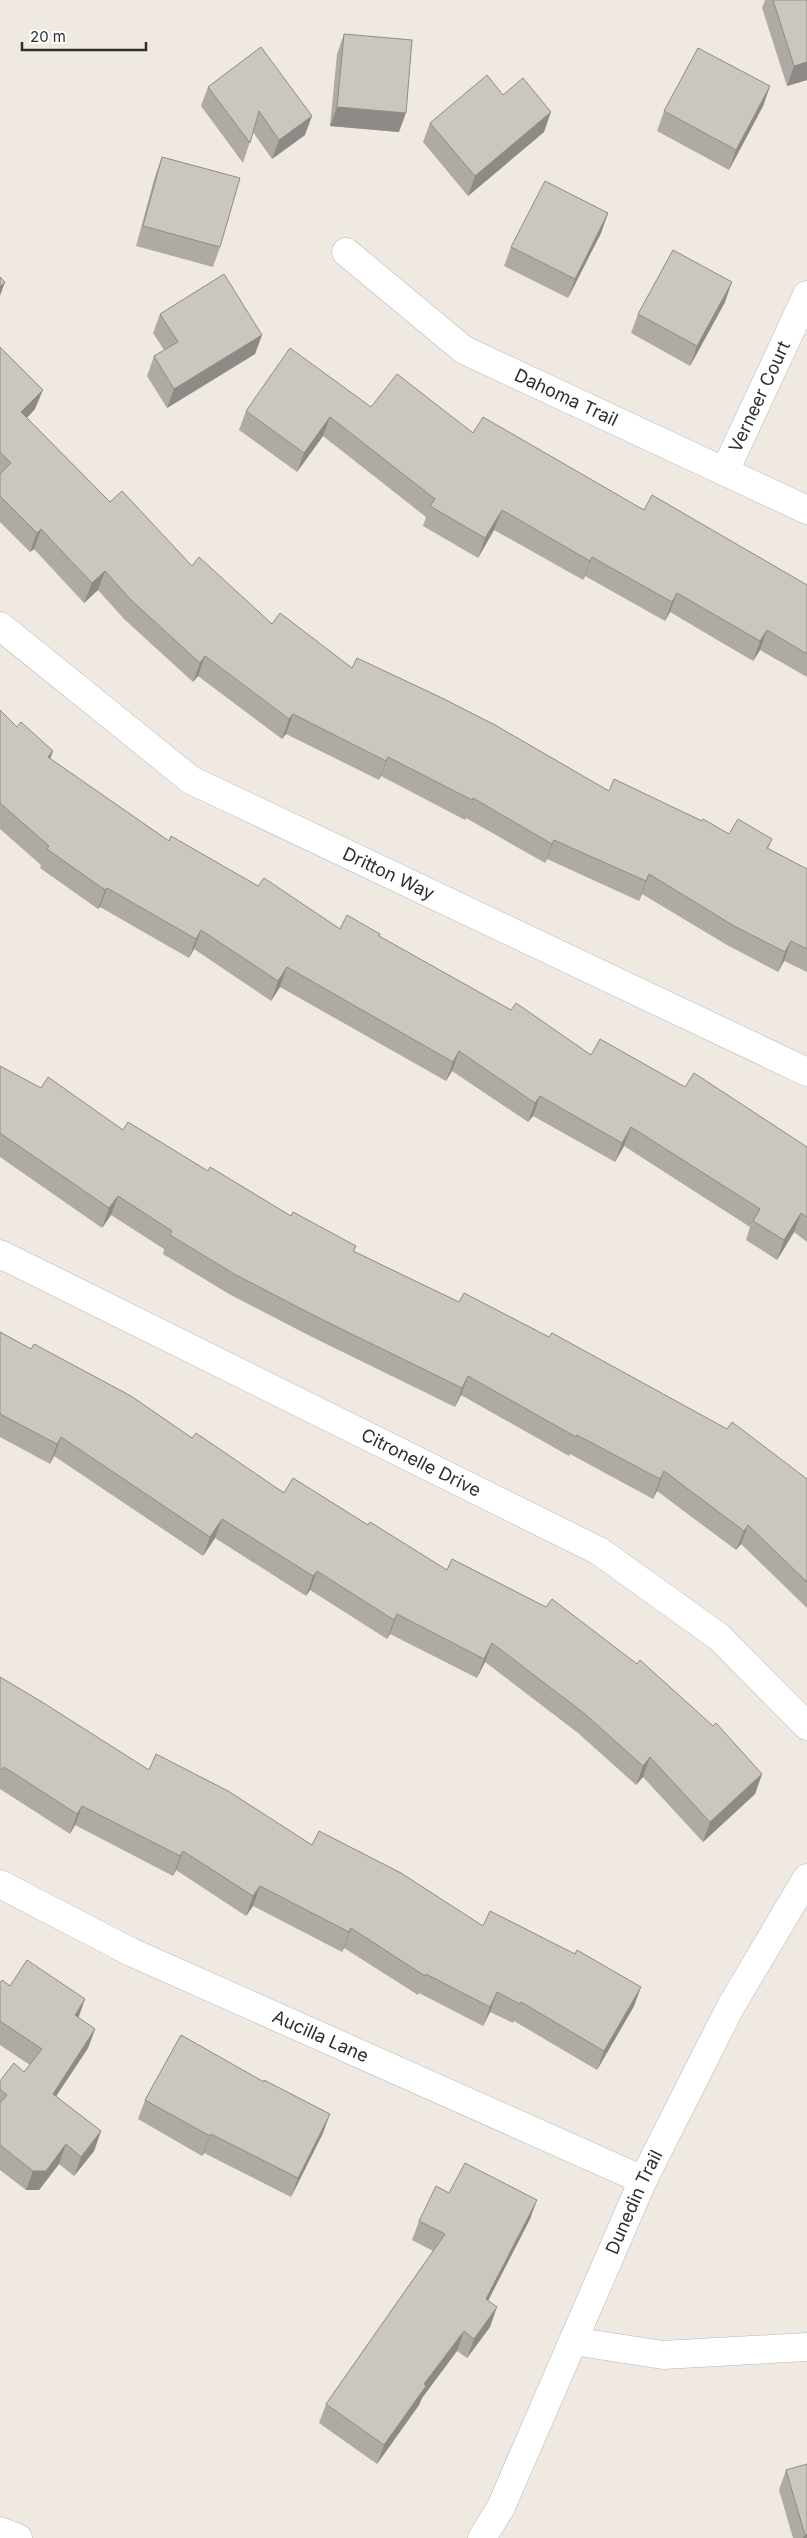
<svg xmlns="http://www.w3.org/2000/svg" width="807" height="2538" font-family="Inter,sans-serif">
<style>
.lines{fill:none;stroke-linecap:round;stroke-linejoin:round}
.minor-casing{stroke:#b4b7c1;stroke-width:29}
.minor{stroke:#fff;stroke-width:28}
.wall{fill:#afaba4}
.shaded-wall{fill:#8e8b86}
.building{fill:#cbc7bf;stroke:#8e8b86}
.labels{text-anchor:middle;stroke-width:4;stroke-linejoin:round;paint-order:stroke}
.street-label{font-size:18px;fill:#2e2e2e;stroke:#fff}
</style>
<rect width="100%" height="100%" fill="#efe9e1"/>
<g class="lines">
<defs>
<g id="minor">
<path id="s1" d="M346,252L464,350L807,510"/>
<path id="s2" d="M725,471L807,295"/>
<path id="s3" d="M0,626L191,780L807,1072"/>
<path id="s4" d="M0,1254L599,1551L719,1637L807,1726"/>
<path id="s5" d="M0,1884L131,1952L643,2180"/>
<path d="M573,2341L663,2355L807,2347"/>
<path d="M0,2531L18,2538"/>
<path id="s6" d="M482,2538L501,2507L643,2180L731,2006L807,1878"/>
</g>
</defs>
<use href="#minor" class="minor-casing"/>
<use href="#minor" class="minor"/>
</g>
<g class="wall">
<path d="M765,0H807V80L787,86L762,8Z"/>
<path d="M344,34L399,132L330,126L337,54Z"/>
<path d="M261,47L305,135L272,159L253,132L243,163L201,106L208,87Z"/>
<path d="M770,86L763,106L729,170L657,131L664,111Z"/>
<path d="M430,123L544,132L468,196L423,142Z"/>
<path d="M162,157L220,247L213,267L136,246L155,176Z"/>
<path d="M608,213L601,233L568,298L504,266L511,247Z"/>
<path d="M725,302L690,366L631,333L638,314Z"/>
<path d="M160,314L262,335L255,354L167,408L147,376L154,356L164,350L153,333Z"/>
<path d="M0,347L35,409L27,418L110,502L192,566L272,624L352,668L609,791L729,834L772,839L768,849L807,869V972L784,961L778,972L727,945L642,894L639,901L547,859L545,863L466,818L465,820L381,776L379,780L286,734L282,739L198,676L193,682L124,619L98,590L84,603L34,549L30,552L0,522Z"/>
<path d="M371,407L473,433L644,510L807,585V677L760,650L753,661L670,612L665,621L585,576L583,580L494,530L478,558L423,526L426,517L323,436L297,472L239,430L246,411Z"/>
<path d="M0,710L17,727L53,751L50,759L169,841L258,886L340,929L380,934L379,937L591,1055L685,1087L807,1147V1242L794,1232L777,1260L746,1240L750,1227L624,1146L615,1162L533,1116L528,1122L452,1071L446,1081L280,987L271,1001L194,949L189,958L100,907L98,909L40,868L41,865L0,829Z"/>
<path d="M0,1066L41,1088L123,1130L208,1171L291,1216L356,1246L354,1251L807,1479V1608L741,1544L736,1550L657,1491L653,1499L570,1454L569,1456L461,1395L455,1407L312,1337L229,1294L163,1254L164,1249L111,1215L102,1228L0,1157Z"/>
<path d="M0,1332L192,1438L762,1774L755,1794L703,1842L643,1777L636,1785L578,1733L485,1662L477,1678L390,1634L387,1639L310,1590L306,1596L215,1538L203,1556L54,1456L50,1464L0,1437Z"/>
<path d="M0,1677L149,1770L483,1926L634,2006L597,2070L514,2021L513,2023L490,2012L483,2026L419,1993L418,1995L344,1948L342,1952L253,1906L246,1916L176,1870L173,1876L75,1825L70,1834L0,1789Z"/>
<path d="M0,1983L10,1986L79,2018L95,2029L88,2048L56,2096L101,2131L94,2151L74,2176L59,2164L39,2190H26L0,2170V2081L24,2072L30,2065L0,2045Z"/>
<path d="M264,2082L323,2133L291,2197L204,2153L202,2156L138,2119L145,2100Z"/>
<path d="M449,2193L530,2219L488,2301L490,2327L467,2358L457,2351L422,2398L419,2405L377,2464L319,2423L326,2404L433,2251L412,2240L419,2221Z"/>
<path d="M786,2470L807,2538H793L779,2490Z"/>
</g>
<g class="shaded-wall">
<path d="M807,62V80L787,86L794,66Z"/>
<path d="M770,86L763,106L729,170L736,150Z"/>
<path d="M337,107L406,113L399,132L330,126Z"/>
<path d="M551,112L544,132L468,196L475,176Z"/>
<path d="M312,116L305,135L272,159L279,140Z"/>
<path d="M608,213L601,233L568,298L575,279Z"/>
<path d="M5,282L0,296V287Z"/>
<path d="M732,282L725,302L690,366L697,346Z"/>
<path d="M262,335L255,354L167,408L174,389Z"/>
<path d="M43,390L35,409L14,431L21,412Z"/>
<path d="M330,417L323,436L297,472L304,453Z"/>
<path d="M502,510L494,530L478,558L485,538Z"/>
<path d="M41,529L34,549L30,552L37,533Z"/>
<path d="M592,557L585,576L583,580L590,561Z"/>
<path d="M105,571L98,590L84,603L92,583Z"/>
<path d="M677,593L670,612L665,621L672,602Z"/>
<path d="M767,630L760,650L753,661L760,641Z"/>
<path d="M205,656L198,676L193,682L200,663Z"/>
<path d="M293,714L286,734L282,739L289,719Z"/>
<path d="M53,751L46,770L48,757Z"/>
<path d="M388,757L381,776L379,780L386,761Z"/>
<path d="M554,840L547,859L545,863L552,844Z"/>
<path d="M649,874L642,894L639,901L646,881Z"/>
<path d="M107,888L100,907L98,909L105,890Z"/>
<path d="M201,930L194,949L189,958L196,939Z"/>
<path d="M791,941L784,961L778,972L785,952Z"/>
<path d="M287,967L280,987L271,1001L278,981Z"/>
<path d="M459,1051L452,1071L446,1081L453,1062Z"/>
<path d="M540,1096L533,1116L528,1122L535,1103Z"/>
<path d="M631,1127L624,1146L615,1162L622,1143Z"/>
<path d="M118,1196L111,1215L102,1228L109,1208Z"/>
<path d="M801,1213L794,1232L777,1260L784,1240Z"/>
<path d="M468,1376L461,1395L455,1407L462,1388Z"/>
<path d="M61,1437L54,1456L50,1464L57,1444Z"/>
<path d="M664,1471L657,1491L653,1499L660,1479Z"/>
<path d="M222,1519L215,1538L203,1556L210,1537Z"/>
<path d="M748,1525L741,1544L736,1550L744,1531Z"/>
<path d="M317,1571L310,1590L306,1596L313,1576Z"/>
<path d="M397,1614L390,1634L387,1639L394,1620Z"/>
<path d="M492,1643L485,1662L477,1678L484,1659Z"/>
<path d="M650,1757L643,1777L636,1785L643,1766Z"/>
<path d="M762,1774L755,1794L703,1842L710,1822Z"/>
<path d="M82,1806L75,1825L70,1834L77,1814Z"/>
<path d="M183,1851L176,1870L173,1876L180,1856Z"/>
<path d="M260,1886L253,1906L246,1916L253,1896Z"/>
<path d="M351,1928L344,1948L342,1952L349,1932Z"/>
<path d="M641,1987L634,2006L597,2070L604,2051Z"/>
<path d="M497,1992L490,2012L483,2026L490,2007Z"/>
<path d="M85,1999L78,2019L75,2015Z"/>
<path d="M95,2029L88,2048L45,2113L53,2094Z"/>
<path d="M330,2114L323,2133L291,2197L298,2178Z"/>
<path d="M101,2131L94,2151L74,2176L81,2157Z"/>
<path d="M211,2134L204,2153L202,2156L210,2136Z"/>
<path d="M66,2144L59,2164L39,2190H26L33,2171Z"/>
<path d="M537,2200L530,2219L479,2318L486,2299Z"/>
<path d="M497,2307L490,2327L467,2358L474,2339Z"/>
<path d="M464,2331L457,2351L422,2398L419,2405L377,2464L384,2445L424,2384Z"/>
<path d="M807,2534V2538H803L805,2535Z"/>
</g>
<g class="building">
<path d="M773,0H807V62L794,66Z"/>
<path d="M344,34L412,40L406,113L337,107Z"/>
<path d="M261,47L312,116L279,140L259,111L250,143L208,87Z"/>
<path d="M698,48L770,86L736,150L664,111Z"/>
<path d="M487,75L503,95L523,78L551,112L475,176L430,123Z"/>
<path d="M162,157L240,178L220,247L143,226Z"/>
<path d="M545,181L608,213L575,279L511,247Z"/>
<path d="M673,250L732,282L697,346L638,314Z"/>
<path d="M224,274L262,335L174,389L154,356L178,342L160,314Z"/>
<path d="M0,277L5,282L0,287Z"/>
<path d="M0,347L43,390L21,412L110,502L122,491L192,566L199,557L272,624L280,613L352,668L357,658L444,699L495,725L609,791L614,779L702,821L703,819L729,834L738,819L772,839L767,848L807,869V949L791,941L785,952L734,926L649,874L646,881L554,840L552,844L473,798L472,800L388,757L386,761L293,714L289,719L205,656L200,663L131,600L105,571L92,583L41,529L37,533L0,496V474L11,463L0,452Z"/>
<path d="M290,348L371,407L397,374L473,433L483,417L644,510L652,495L807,585V654L767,630L760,641L677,593L672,602L592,557L590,561L502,510L485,538L430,506L435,499L330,417L304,453L246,411Z"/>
<path d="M0,710L17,727L21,722L53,751L48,757L169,841L171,836L258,886L264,878L340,929L347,915L380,934L379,936L511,1010L516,1003L591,1055L600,1039L685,1087L694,1073L807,1147V1217L801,1213L784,1240L753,1221L760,1209L631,1127L622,1143L540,1096L535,1103L459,1051L453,1062L287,967L278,981L201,930L196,939L107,888L105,890L47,849L49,846L0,803Z"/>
<path d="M0,1066L41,1088L48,1077L123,1130L128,1122L208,1171L210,1167L291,1216L293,1212L356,1246L353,1251L459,1302L464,1293L549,1337L552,1333L727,1429L732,1422L807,1479V1582L748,1525L744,1531L664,1471L660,1479L577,1435L576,1437L468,1376L462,1388L319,1318L236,1275L170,1235L172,1231L118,1196L109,1208L0,1133Z"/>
<path d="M0,1332L31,1349L34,1344L131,1396L192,1438L196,1433L284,1493L293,1478L368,1525L370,1522L447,1570L452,1559L546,1607L552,1599L637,1664L640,1660L713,1726L716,1723L762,1774L710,1822L650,1757L643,1766L585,1714L492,1643L484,1659L397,1614L394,1620L317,1571L313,1576L222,1519L210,1537L61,1437L57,1444L0,1414Z"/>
<path d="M0,1677L42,1702L149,1770L156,1754L228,1791L312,1845L319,1831L401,1873L483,1926L490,1911L575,1954L577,1950L641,1987L604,2051L521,2002L520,2004L497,1992L490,2007L426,1974L425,1976L351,1928L349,1932L260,1886L253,1896L183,1851L180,1856L82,1806L77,1814L4,1767L2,1770L0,1769Z"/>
<path d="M27,1960L85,1999L75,2015L95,2029L53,2094L101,2131L81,2157L66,2144L46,2171H33L0,2145V2103L7,2095L0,2089V2081L14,2063L24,2072L42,2049L0,2021V1983L2,1980L10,1986Z"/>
<path d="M181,2035L264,2082V2080L330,2114L298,2178L211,2134L210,2136L145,2100Z"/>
<path d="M465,2163L537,2200L486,2299L497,2307L474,2339L464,2331L424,2384L426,2386L384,2445L326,2404L445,2234L419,2221L436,2186L449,2193Z"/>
<path d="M807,2464V2534L805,2535L786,2470Z"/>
</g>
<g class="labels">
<g class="street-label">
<text dy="6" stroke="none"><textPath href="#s1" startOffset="266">Dahoma Trail</textPath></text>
<text dy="6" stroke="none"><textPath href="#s2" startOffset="82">Verneer Court</textPath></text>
<text dy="6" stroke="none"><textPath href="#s3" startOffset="464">Dritton Way</textPath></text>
<text dy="6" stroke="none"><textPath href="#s4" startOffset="470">Citronelle Drive</textPath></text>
<text dy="6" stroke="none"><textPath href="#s5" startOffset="355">Aucilla Lane</textPath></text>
<text dy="6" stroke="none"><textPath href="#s6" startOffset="369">Dunedin Trail</textPath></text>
</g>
</g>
<path d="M22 42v8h124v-8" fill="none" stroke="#2e2e2e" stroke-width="2.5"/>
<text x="30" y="42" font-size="15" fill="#2e2e2e" stroke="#ffffff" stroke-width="4" paint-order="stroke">20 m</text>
</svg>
